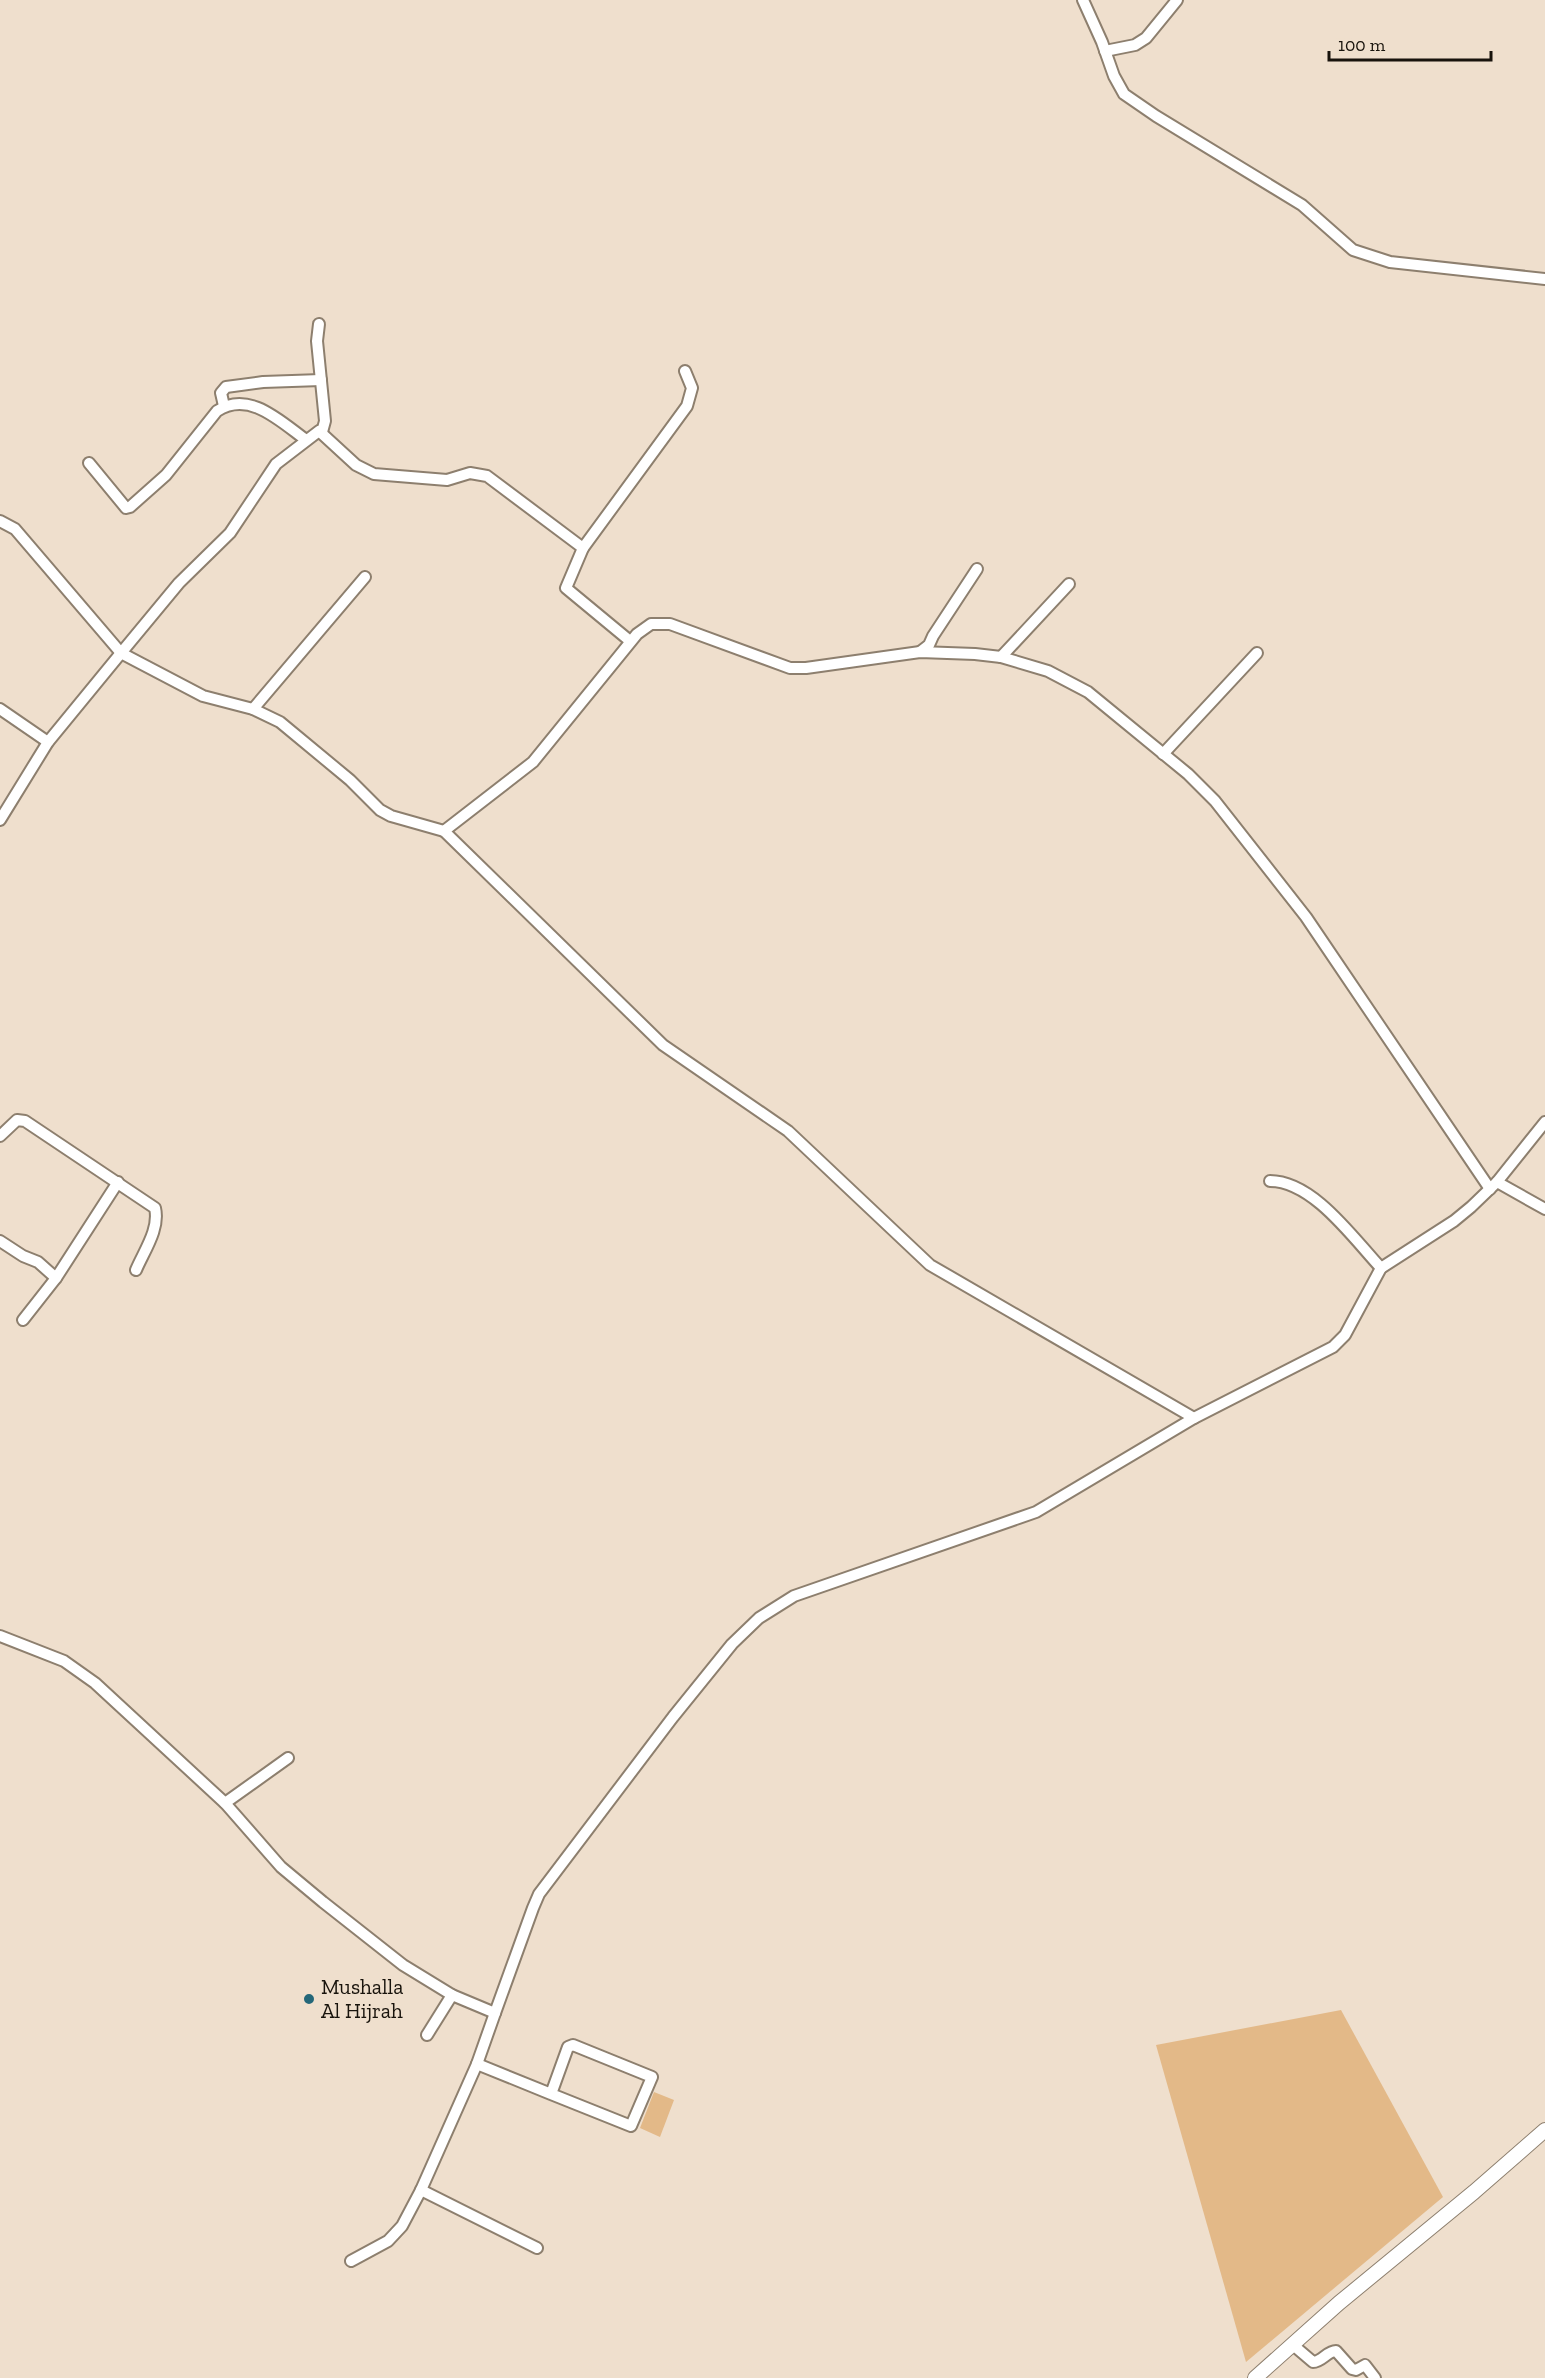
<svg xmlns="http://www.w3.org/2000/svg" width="1545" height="2378" font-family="'Zilla Slab',serif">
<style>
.green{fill:#e3b988}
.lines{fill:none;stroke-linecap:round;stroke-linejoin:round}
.minor-casing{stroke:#8d7f6e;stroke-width:14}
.tertiary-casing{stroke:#8d7f6e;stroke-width:16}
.minor{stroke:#fff;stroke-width:10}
.tertiary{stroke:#fff;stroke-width:14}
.poi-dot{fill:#246779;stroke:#efdfcd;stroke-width:2}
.labels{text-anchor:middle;stroke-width:6;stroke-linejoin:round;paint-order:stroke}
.poi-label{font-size:21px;fill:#18130c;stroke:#efdfcd;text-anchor:start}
</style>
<rect width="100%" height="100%" fill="#efdfcd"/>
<g class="green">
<path d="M1341,2010L1443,2197L1246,2362L1156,2045Z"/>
<path d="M654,2092L674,2100L660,2137L640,2128Z"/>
</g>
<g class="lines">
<defs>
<g id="minor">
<path d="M1083,0L1102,42L1114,76L1124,94L1156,116L1302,205L1353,250L1390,262L1545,279"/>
<path d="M1105,51L1135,45L1146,38L1177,0"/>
<path d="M319,324L317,341L325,421L322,432"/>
<path d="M224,406L221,393L226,387L263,382L321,380"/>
<path d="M89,463L126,508L130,507L166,475L217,411C249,390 280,421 306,440"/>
<path d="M0,521L15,529L121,653L179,583L230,533L276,464L319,431L356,465L374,474L447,480L470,473L487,476L583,548L566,588L630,641"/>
<path d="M583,548L687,406L692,388L685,371"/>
<path d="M920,652L929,645L933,636L977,569"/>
<path d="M1001,657L1069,584"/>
<path d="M0,709L48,742"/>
<path d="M253,709L365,577"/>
<path d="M1163,754L1257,653"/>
<path d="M0,820L48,742L121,653L203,696L253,709L280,722L350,780L380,810L391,816L444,831L533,762L637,634L651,624H670L790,668H806L920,652L975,654L1001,657L1048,671L1088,692L1188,774L1215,801L1306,917L1490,1189"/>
<path d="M444,831L663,1045L788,1131L930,1265L1194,1418"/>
<path d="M0,1136L17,1120L25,1121L155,1208C160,1229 144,1251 136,1270"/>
<path d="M1270,1181C1313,1181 1353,1238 1381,1268"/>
<path d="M1497,1182L1545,1209"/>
<path d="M0,1241L23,1256L38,1262L56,1278"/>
<path d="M23,1320L56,1278L118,1182"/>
<path d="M0,1636L64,1661L95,1683L225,1803L281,1867L323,1902L403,1965L452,1995L495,2013L533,1908L539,1894L673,1717L732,1644L759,1618L794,1596L1036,1512L1194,1418L1333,1347L1345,1335L1381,1268L1454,1221L1471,1207L1497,1182L1545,1122"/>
<path d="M225,1803L288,1758"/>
<path d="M427,2035L452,1995"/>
<path d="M477,2064L551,2094L568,2047L573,2045L652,2077L631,2126L551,2094"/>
<path d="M421,2190L537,2248"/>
<path d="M351,2261L388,2241L402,2226L421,2190L477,2064L495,2013"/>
<path d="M1293,2345L1313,2362C1322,2362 1327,2351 1336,2351L1352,2369L1356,2370L1365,2365L1375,2378"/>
</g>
<path id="tertiary" d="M1255,2378L1339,2303L1474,2192L1545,2130"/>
</defs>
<use href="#minor" class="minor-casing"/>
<use href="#tertiary" class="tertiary-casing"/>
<use href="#minor" class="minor"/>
<use href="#tertiary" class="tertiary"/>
</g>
<circle class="poi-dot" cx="309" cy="1999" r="6"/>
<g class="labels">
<g class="poi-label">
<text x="321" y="1994">Mushalla<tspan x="321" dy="24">Al Hijrah</tspan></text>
</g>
</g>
<path d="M1329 51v9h162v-9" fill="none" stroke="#18130c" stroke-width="3"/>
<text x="1338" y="51" font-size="18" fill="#18130c" stroke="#efdfcd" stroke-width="4.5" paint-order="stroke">100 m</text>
</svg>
